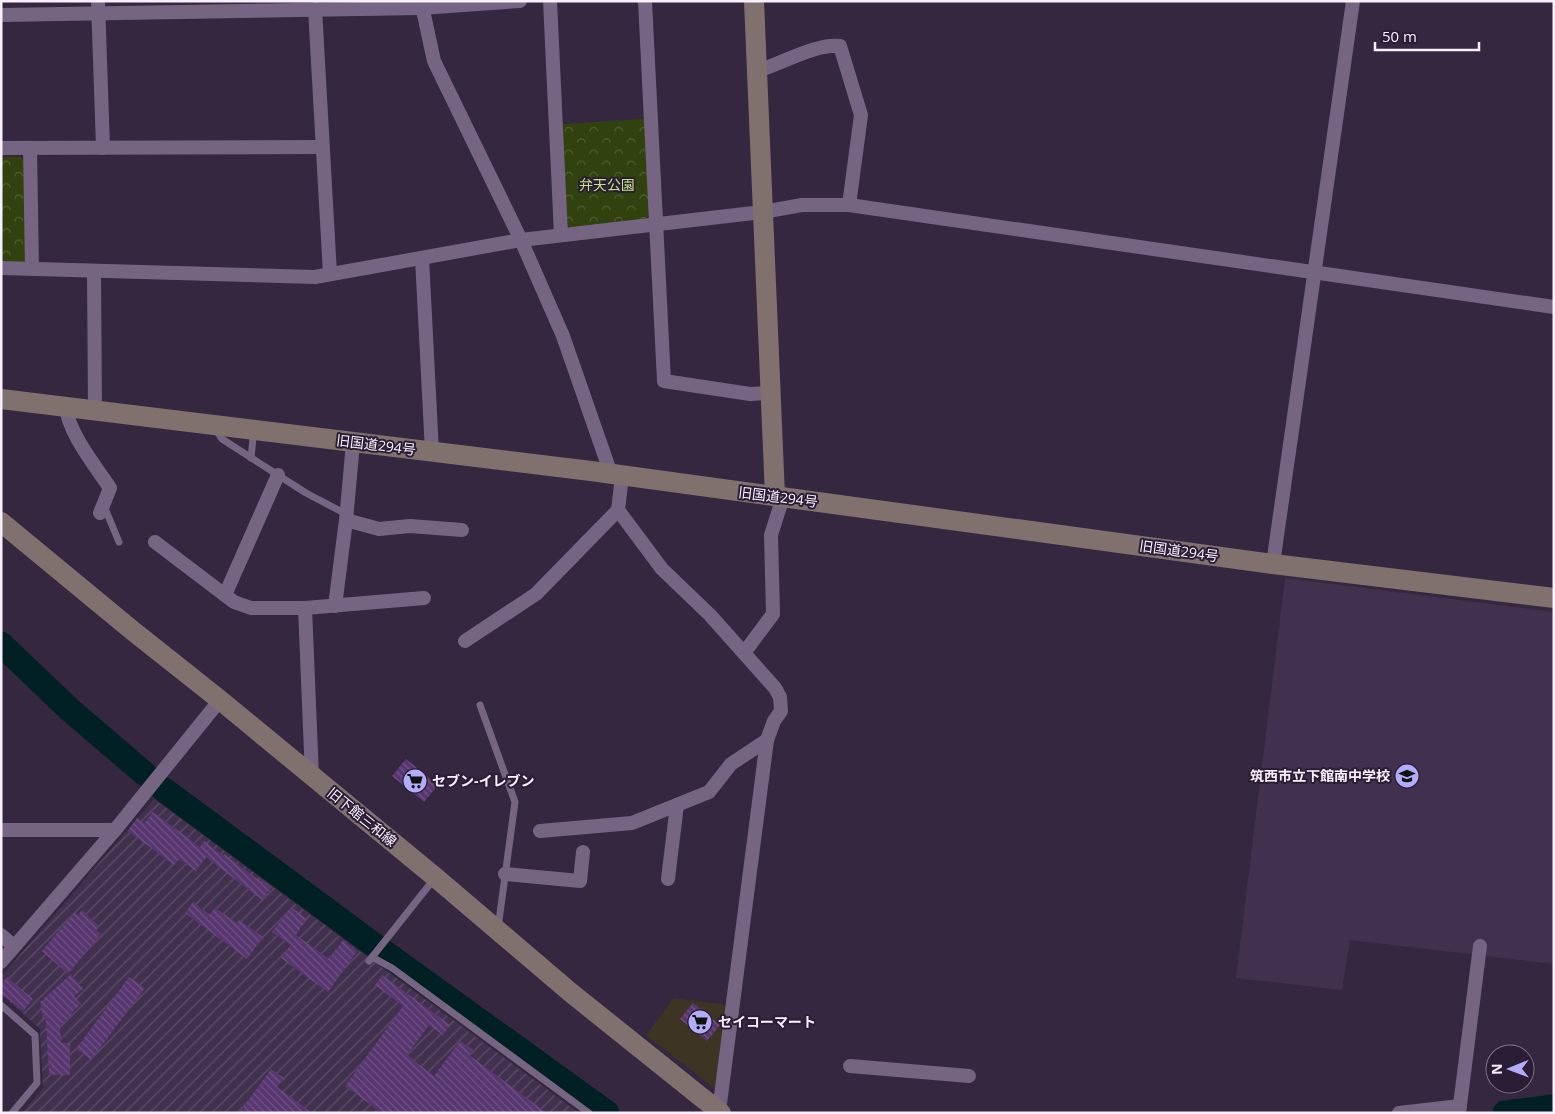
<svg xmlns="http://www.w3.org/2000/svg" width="1555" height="1114" font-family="'Open Sans','Noto Sans JP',sans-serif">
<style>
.commercial{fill:#3e3424}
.industrial{fill:url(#industrial-furrows)}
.built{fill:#42304f}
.park{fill:url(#park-crowns)}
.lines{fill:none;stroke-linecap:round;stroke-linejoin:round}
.river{stroke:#002023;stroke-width:25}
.building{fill:url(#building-back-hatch)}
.lane{stroke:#766582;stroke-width:7}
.street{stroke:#766582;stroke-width:14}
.secondary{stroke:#80716f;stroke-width:20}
.labels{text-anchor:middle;stroke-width:4;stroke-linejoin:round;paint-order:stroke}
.park-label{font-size:14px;fill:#c3e584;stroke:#2b1d35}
.street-label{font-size:14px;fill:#f8f0fe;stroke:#2b1d35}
.poi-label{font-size:14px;font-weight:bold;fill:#f8f0fe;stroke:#2b1d35;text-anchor:start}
</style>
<defs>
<pattern id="industrial-furrows" width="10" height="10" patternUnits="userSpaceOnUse" patternTransform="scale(1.25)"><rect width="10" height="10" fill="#42304f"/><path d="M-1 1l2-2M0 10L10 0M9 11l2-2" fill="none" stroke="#5e4e69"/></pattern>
<pattern id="park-crowns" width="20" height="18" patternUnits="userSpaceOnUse" patternTransform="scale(1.25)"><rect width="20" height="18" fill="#32420e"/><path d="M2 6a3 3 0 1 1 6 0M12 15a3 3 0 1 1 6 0" fill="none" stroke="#505e32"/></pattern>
<pattern id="building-back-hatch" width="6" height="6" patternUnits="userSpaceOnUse" patternTransform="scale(1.25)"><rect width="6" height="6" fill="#58366f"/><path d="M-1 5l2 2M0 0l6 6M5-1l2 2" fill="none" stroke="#715385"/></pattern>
</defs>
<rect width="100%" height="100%" fill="#352740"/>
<path class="commercial" d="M674,998L728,1005L719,1092L646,1035Z"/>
<path class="industrial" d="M154,799L579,1113H22L43,1088L40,1029L1,994V977Z"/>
<path class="built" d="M1285,578L1554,612V964L1350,940L1342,990L1236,978Z"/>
<g class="park">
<path d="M645,119L650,213L643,222L578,232L567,225L563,124Z"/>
<path d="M1,157H21L27,166L26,263L1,262Z"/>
</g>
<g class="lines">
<g class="river">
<path d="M1,644L69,709L145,774"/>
<path d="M163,789L366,939L607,1113"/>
<path d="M1505,1113L1554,1107"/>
</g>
</g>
<g class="building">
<path d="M406,759L438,785L424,802L392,776Z"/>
<path d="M153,812L200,847L204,841L223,856L224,854L260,881L261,879L272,887L262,900L206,857L196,871L179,859L174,865L128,831L137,818L144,823Z"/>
<path d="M193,902L210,915L215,908L237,923L239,920L263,937L247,959L185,913Z"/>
<path d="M291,907L307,919L296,935L329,959L343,940L357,951L328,992L281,958L291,945L272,932Z"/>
<path d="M82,910L99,926L96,930L101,934L68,974L42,951L75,912L78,915Z"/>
<path d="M71,974L83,989L74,996L81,1004L72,1012L73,1014L60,1026L61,1043H70V1075H49L46,1019H43L40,1002Z"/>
<path d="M382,975L450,1025L443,1035L429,1025L407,1055L434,1076L460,1041L473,1050L469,1055L547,1113H382L345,1086L403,1006L375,985Z"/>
<path d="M7,977L33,999L23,1011L1,993V984Z"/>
<path d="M129,977L145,988L91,1060L76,1049Z"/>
<path d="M693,1003L720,1025L707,1041L680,1019Z"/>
<path d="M271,1069L284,1078L277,1087L312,1113H239Z"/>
</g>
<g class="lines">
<g class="lane">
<path d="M218,433L222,439L306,493L346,514"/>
<path d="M251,458L253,438"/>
<path d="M104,506L119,542"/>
<path d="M480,705L515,802L498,928"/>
<path d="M372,957L392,968L589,1113"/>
<path d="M369,961L434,879"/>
<path d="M1,1005L35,1035L37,1083L12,1113"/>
</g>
<g class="street">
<path d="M98,1L103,148"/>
<path d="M421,1L434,61L521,240L563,336L611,474"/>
<path d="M550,1L561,235"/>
<path d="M645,1L664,381L750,394L770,393"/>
<path d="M315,9L330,274"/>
<path d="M1,15L421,8L520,1"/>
<path d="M757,71C781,64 816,43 840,46L861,115L849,205"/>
<path d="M1,148L322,147"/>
<path d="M30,148L32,268"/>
<path d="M422,258L432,452"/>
<path d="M1,268L315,277L521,240L762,212L802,205H849L1554,307"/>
<path d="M94,271L95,409"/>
<path d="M66,406C67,431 96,467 110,488L100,513"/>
<path d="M622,476L618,510L662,569L710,615L775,688L780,697L781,711L774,721L767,740L719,1111"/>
<path d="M346,520L379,529L410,526L462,530"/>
<path d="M155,542L234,602L251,608H305"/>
<path d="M1273,564L1353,1"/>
<path d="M225,595L278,475"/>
<path d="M335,606L346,520L353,443"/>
<path d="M465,641L536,594L618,510"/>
<path d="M744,653L773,614L771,535L783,497"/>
<path d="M312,776L305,608L424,598"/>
<path d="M1,830H115"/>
<path d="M540,831L632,823L709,792L731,764L767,740"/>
<path d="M505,874L580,881L583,852"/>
<path d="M668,879L677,805"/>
<path d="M1,935L14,946"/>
<path d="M1,962L115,830L220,700"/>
<path d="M850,1066L969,1076"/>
<path d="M1399,1113L1460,1106"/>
<path d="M1459,1113L1480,946"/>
</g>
<g class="secondary">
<path d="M754,1L775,496"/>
<path d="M1,399L591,471L1273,564L1554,598"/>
<path d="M1,522L133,631L220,700L435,877L570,992L721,1113"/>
</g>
</g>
<defs>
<symbol id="school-disc" viewBox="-11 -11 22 22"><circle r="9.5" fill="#b2adf9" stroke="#2b1d35"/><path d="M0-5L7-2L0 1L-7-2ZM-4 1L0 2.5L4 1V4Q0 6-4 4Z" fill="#111"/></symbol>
<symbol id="supermarket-disc" viewBox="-11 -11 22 22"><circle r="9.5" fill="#b2adf9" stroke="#2b1d35"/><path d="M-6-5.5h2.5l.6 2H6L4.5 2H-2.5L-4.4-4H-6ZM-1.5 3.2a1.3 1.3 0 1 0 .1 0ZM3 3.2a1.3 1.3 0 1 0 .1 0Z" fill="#111"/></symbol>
</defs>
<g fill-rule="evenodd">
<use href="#school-disc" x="1393" y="762" width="28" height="28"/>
<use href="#supermarket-disc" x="401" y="767" width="28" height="28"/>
<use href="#supermarket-disc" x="686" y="1008" width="28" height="28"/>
</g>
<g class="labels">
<g class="park-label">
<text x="607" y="190">弁天公園</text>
</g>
<g class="street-label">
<text transform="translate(376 445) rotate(7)" y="5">旧国道294号</text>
<text transform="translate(778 497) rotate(7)" y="5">旧国道294号</text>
<text transform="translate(1179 551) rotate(8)" y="5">旧国道294号</text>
<text transform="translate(362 817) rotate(39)" y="5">旧下館三和線</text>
</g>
<g class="poi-label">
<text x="1390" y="781" text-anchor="end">筑西市立下館南中学校</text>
<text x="432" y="786">セブン-イレブン</text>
<text x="718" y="1027">セイコーマート</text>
</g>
</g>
<rect width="1555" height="1114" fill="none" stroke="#f8f0fe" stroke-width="5"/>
<g transform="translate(1510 1069) rotate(269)"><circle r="24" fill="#2b1d35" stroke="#7d7185"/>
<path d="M0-4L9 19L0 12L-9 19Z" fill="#b2adf9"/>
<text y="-8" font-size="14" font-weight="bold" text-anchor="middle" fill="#f8f0fe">N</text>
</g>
<path d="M1375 42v8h104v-8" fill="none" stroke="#f8f0fe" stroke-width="2.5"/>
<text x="1382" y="42" font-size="15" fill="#f8f0fe" stroke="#2b1d35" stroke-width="4" paint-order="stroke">50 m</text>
</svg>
